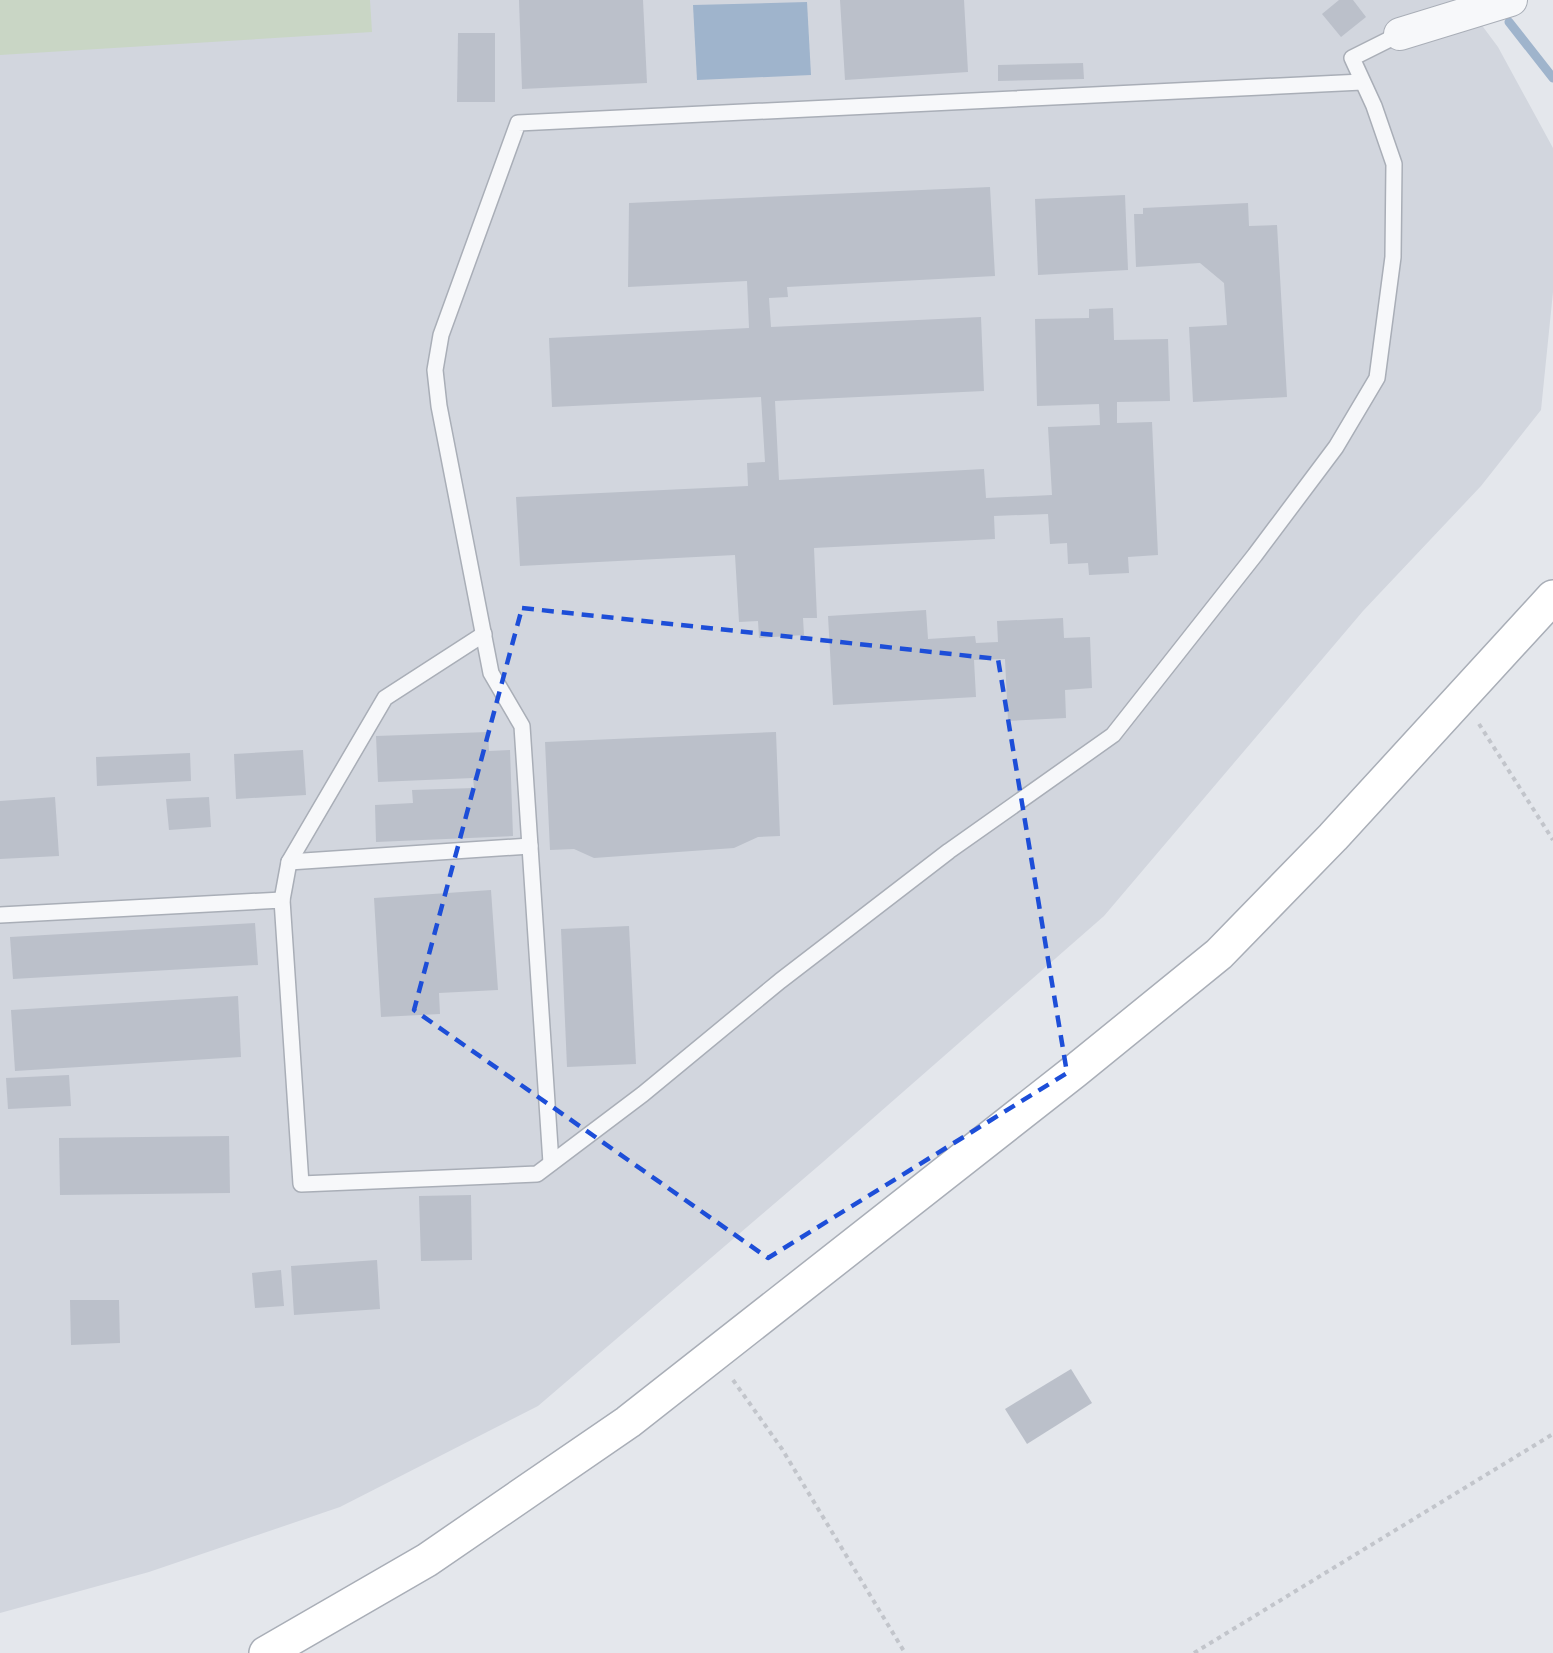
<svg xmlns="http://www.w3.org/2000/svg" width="1553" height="1653" font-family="Ubuntu,sans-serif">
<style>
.built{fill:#d2d6de}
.green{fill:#c9d6c5}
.water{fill:#9fb4cc}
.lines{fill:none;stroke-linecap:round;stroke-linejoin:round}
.stream{stroke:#9fb4cc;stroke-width:9}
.building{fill:#bbc0ca}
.lane-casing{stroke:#a9aeb7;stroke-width:18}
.street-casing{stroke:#a9aeb7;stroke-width:34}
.secondary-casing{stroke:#a9aeb7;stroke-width:36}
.path{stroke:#c2c5cb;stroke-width:4;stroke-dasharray:4.5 4.5;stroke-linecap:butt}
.lane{stroke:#f7f8fa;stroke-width:15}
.street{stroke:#f7f8fa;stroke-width:32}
.secondary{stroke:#fff;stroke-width:33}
.marked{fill:none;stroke:#1d4ed8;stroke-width:4.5;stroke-dasharray:12 8;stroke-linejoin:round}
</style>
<rect width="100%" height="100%" fill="#e4e7ec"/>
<path class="built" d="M0,0H1463L1498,47L1553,148V292L1541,410L1481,486L1363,611L1104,916L823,1162L538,1406L340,1507L149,1572L0,1613Z"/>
<path class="green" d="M0,0H370L372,32L0,55Z"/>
<path class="water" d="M807,2L811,75L697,80L693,5Z"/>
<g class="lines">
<path class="stream" d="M1509,22L1553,78"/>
</g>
<g class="building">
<path d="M519,0H643L647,83L522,89Z"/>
<path d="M840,0H964L968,72L845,80Z"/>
<path d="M1339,0H1353L1366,17L1341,37L1322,14Z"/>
<path d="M458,33H495V102H457Z"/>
<path d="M1083,63L1084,79L998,81V65Z"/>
<path d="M990,187L995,276L787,287L788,297L769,298L771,327L981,317L984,391L775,401L779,480L984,469L986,498L1052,495L1048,427L1100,425L1099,404L1037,406L1035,319L1089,318V309L1113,308L1114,340L1168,339L1170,401L1117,402V423L1152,422L1158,555L1128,557L1129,573L1089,575L1088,563L1068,564L1067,543L1050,544L1048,514L994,516L995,539L814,548L817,618H803L804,635L759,638L758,621L739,622L735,555L520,566L516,497L748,486L747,463L765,462L761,397L552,407L549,338L749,328L747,281L628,287L629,203Z"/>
<path d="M1125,195L1128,270L1038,275L1035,199Z"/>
<path d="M1248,203L1249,226L1277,225L1287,397L1193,402L1189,327L1227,325L1224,283L1200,263L1136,267L1134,214H1143V208Z"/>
<path d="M926,610L928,639L975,636L976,643L998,642L997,621L1063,618L1064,638L1090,637L1092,688L1065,690L1066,718L1008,721L1005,659L974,660L976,697L833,705L828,616Z"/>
<path d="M488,732L489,751L510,750L513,836L376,842L375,805L413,803L412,790L474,788L473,778L378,782L376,736Z"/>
<path d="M776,732L780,836L758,837L734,848L594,858L574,849L550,850L545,742Z"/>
<path d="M303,750L306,795L236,799L234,754Z"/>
<path d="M190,753L191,781L97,786L96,757Z"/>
<path d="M55,797L59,856L0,859V801Z"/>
<path d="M209,797L211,827L169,830L166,799Z"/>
<path d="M491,890L498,990L439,993L440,1014L381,1017L374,898Z"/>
<path d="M255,923L258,965L13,979L10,937Z"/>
<path d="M629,926L636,1064L567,1067L561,929Z"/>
<path d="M238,996L241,1057L15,1071L11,1010Z"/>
<path d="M69,1075L71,1106L8,1109L6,1078Z"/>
<path d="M229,1136L230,1193L60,1195L59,1138Z"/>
<path d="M471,1195L472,1260L421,1261L419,1196Z"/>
<path d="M377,1260L380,1309L294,1315L291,1266Z"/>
<path d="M281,1270L284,1306L255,1308L252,1273Z"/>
<path d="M70,1300H119L120,1343L71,1345Z"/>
<path d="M1071,1369L1092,1403L1027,1444L1005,1409Z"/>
</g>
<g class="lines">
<defs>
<g id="lane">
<path d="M289,862L530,846"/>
<path d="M282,900L289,862L385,698L484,634"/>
<path d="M0,915L282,900L301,1184L537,1174L643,1094L780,981L949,851L1113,735L1255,555L1336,447L1377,378L1393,257L1394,164L1374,106L1352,58L1400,34"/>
<path d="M551,1163L522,726L491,673L439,406L435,370L441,335L518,123L1362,82"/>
</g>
<path id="street" d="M1400,34L1511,0"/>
<path id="secondary" d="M266,1653L427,1560L628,1422L1075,1071L1219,954L1333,837L1553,597"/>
</defs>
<use href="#lane" class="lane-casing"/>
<use href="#street" class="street-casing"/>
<use href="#secondary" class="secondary-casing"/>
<g class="path">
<path d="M1479,724L1553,840"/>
<path d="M733,1380L782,1449L905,1653"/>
<path d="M1194,1653L1553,1434"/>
</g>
<use href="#lane" class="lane"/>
<use href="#street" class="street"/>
<use href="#secondary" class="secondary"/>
</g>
<path class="marked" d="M522,608L998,659L1067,1073L768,1258L414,1010Z"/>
</svg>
